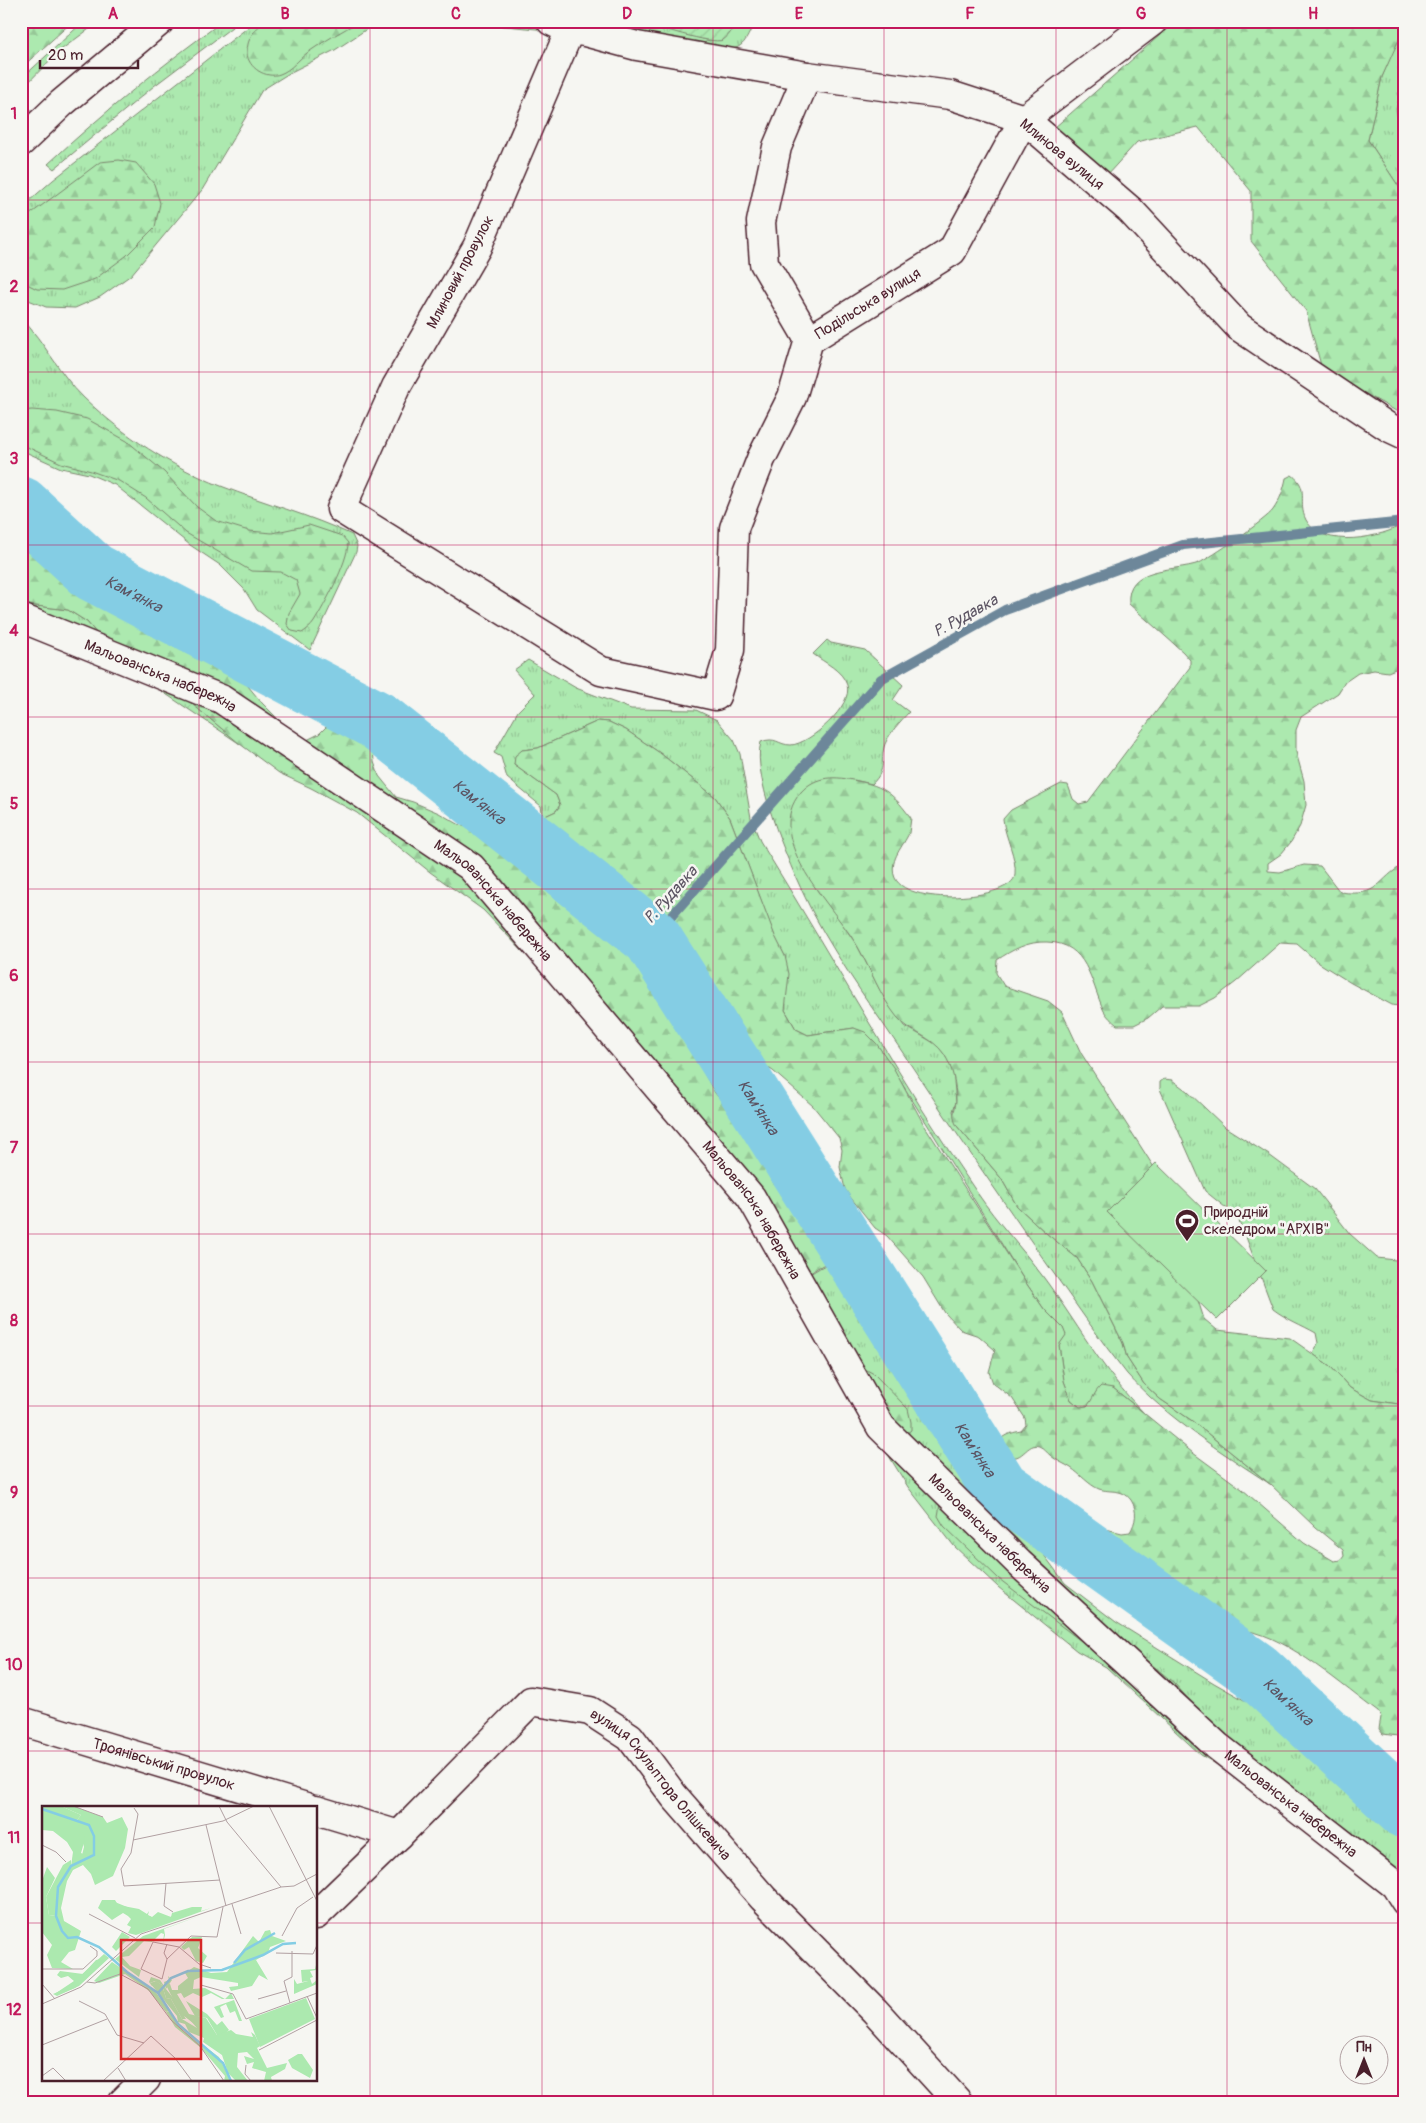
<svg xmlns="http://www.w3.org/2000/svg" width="1426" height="2123" font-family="Pangolin,sans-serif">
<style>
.grass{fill:url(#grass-tufts);stroke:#7b846d}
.forest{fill:url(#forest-firs);stroke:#7b846d}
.garden{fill:url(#garden-furrows);stroke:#7b846d}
.pitch{fill:#ace9af;stroke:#7b846d}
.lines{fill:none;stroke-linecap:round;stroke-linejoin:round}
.stream{stroke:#6d879a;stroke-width:10}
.river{stroke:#84cde4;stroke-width:59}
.minor-casing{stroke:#4a1f2b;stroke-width:31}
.minor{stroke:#f6f6f2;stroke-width:28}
.grid{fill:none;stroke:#c2185b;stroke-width:1;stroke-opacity:0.55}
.labels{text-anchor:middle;stroke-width:5;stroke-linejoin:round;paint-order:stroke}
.street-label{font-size:15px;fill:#4a1f2b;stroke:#f6f6f2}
.poi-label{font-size:15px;fill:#4a1f2b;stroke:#f6f6f2;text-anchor:start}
.water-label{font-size:16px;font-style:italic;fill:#5b5362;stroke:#f6f6f2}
.inset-river{fill:none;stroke:#84cde4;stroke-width:2.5}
.inset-road{fill:none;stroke:#b1a0a2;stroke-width:1}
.view{fill:#d62828;fill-opacity:0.15;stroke:#d62828;stroke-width:2.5}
.inset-edge{fill:none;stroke:#4a1f2b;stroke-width:2.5}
.neatline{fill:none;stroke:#c2185b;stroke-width:2}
.grid-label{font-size:16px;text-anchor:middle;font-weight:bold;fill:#c2185b}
</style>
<defs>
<pattern id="grass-tufts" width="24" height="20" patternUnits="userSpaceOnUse" patternTransform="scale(1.25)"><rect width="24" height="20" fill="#ace9af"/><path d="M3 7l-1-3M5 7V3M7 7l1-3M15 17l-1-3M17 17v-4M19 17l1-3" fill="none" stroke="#96c797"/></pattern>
<pattern id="forest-firs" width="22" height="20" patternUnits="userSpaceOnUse" patternTransform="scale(1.25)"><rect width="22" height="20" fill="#ace9af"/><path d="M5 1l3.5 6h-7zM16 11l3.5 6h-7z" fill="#96c797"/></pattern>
<pattern id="garden-furrows" width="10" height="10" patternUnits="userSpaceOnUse" patternTransform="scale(1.25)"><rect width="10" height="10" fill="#ace9af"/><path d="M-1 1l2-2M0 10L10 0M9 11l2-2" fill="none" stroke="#96c797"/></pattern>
</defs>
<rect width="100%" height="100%" fill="#f6f6f2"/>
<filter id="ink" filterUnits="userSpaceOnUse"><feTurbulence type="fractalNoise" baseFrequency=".02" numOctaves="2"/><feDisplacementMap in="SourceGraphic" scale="10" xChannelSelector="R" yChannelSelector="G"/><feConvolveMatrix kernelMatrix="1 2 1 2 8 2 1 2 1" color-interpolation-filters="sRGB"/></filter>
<g filter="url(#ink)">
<g class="grass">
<path d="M84,21H100L58,52L21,90V79Z"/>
<path d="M223,21H240L154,86L54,169L48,164C103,113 162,65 223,21Z"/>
<path d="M256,21H379L335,50L291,72L262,90L202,190L131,275L100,297L75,308L46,307L21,297V208L53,180Z"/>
<path d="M453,21H548L547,30Z"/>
<path d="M590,21H640L710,41L733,29L736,21H755C746,39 745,50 723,50Z"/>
<path d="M1405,23V77L1396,109L1405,158V196L1368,140L1382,77Z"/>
<path d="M21,318C45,342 59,374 84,398C124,436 170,466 221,486C264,503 310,515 352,535L357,546L356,552L310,650L257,610L244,589L220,565L190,545L115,485L89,474L61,468L21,450Z"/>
<path d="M21,604L68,610L87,622L116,656L185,698L240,744L148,682L21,619Z"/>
<path d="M827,640L831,643L865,650L903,685L893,700L909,712C900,722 890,732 885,744C879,761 888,768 872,784L854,780L835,913L858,947L880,990L905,1026L939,1046L949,1062L953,1071L956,1102L953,1111L957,1126L1001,1178L1017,1206L1046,1233L1077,1258L1092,1281L1123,1343L1127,1358L1144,1384L1160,1399L1191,1420L1270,1484C1220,1451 1168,1419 1127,1374C1099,1339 1074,1301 1047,1264C1001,1198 955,1132 911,1065C878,1015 841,966 813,913C795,879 750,778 761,742C776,736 778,745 791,745C810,744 854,705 847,685C842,670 825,663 813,654Z"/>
<path d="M528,660L576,688L631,709L696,710L717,720L734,740L740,754L751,818L760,841C833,958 899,1080 978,1194C997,1222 1021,1247 1041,1274C1077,1322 1101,1370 1144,1413L1113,1388L1093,1399L1087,1406L1080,1407L1071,1400L1064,1381L1059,1345L1065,1335L1063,1328L1044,1309L1026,1283L881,1050L854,1028L808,1035L796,1029L785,1010V956L775,937L730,818L715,797L660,753L626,730L609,722L598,721L538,748L522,750L514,765L556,795L560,805L556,811L543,817L541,806L507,778L501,757L494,753L518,711L535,694L514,670Z"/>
<path d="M1164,1079L1172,1080L1187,1091L1225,1127L1269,1155L1315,1189L1350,1234L1377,1258L1405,1261V1405L1372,1400L1350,1388L1330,1366L1313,1354L1318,1343L1316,1333C1302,1325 1286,1319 1273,1309L1243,1229L1236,1216L1205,1191L1160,1089V1082Z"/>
<path d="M833,1262L857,1265L863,1270L865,1284L870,1299L883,1313L888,1324L889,1338L905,1357L918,1378L944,1403L957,1428L977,1458L996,1474L1014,1479L1023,1485L1017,1495L1016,1510L1031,1528L1041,1551L1065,1583L1116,1622L1214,1683L1267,1713L1320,1761L1372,1788L1405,1813V1917L1382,1892L1251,1785L1201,1755L1106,1667L1077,1651L998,1587L954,1546L908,1487L881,1443L798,1281C810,1275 820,1266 833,1262Z"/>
</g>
<g class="forest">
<path d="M21,21H73L21,68Z"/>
<path d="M265,21H360C342,31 324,41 307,53C299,59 291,70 280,74C266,79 248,68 247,53C247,38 254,30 265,21Z"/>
<path d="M1176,21H1405V26L1382,77L1368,140L1405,196V410L1396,411L1322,369L1306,311L1251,241V191L1198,127L1137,142L1107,175L1054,128Z"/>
<path d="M119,160L136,163L154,184L160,203L155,227L126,256L95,279L62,290L37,289L21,281V221L100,162Z"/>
<path d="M32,410L57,412L87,419L127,441L164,472L197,507L216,521L249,531L272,533L309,525L342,536L348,543C348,562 324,606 314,622C311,627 306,630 302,633L292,631L287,624L289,613L300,594L296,580L281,572L251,571L186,533L146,498L119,481L91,471L61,463L21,444V411Z"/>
<path d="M1292,475C1310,488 1297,502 1306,520C1322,550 1383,538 1405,523V665L1388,672L1374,670L1358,673L1345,682L1338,693L1301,717L1296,730V752L1304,781L1306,805L1300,826L1291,842L1281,854L1268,863V871L1280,872L1304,865L1320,866L1340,892C1381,898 1376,879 1405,864V1007L1392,1005L1351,983L1319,963L1297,944L1280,943L1236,982L1215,998L1199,1006H1162L1148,1018L1134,1025H1117C1112,1021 1107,1016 1104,1011C1090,981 1088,943 1047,942C1028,941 1012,950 997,960L996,973L1004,986L1048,1001L1062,1012L1081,1053L1157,1172L1204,1319L1217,1330L1290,1338L1330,1366L1350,1388L1372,1400L1405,1405V1737L1383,1734L1379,1729L1381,1717L1378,1712C1345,1688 1288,1637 1248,1631C1239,1630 1235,1635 1227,1638C1216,1642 1200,1640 1191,1633C1190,1625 1194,1620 1193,1612C1177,1588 1157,1566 1131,1552C1121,1546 1108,1544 1100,1537L1101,1532L1106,1529L1122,1533L1130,1532C1136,1522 1138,1511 1131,1500C1122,1488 1111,1493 1099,1489C1089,1485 1080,1474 1071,1468C1065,1464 1057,1461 1051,1456C1047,1453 1044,1448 1039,1446C1024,1441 1021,1473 997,1447C999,1435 1011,1433 1021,1431L1026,1425L1025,1418L1012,1398L993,1383L989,1372L995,1350L979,1336L961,1330L945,1313L923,1277L887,1236L875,1228L851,1198L845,1189L840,1167L842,1150L839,1138L813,1106L773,1071L727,1041L719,1027L714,1004L705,986L674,933L655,909L636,892L603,870L569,841L549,829L543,823V817L556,811L560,805L556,795L514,765L515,756L522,750L538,748L598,721L609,722L626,730L660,753L715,797L730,818L775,936L785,956L789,974L785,1010L796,1029L808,1035L854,1028L865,1032L876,1043L893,1067L923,1123L1026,1283L1044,1309L1063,1328L1066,1335L1059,1345L1064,1381L1071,1400L1080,1407L1087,1406C1093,1400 1094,1392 1101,1386L1113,1388L1193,1453L1242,1489L1304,1543L1334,1561L1341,1560L1344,1556L1343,1550L1315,1527L1270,1484L1191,1420L1160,1399L1144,1384L1127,1358L1123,1343L1092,1281L1077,1258L1046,1233L1017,1206L1001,1178L957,1126C951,1115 955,1112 956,1101C956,1084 953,1068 944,1054C932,1036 910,1033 897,1017C880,996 871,970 858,947C835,907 760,840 801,792C816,775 836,776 857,781C885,786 894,795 911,818C910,823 910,828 909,833C903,847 890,858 894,875C902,908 1013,900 1015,875C1017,857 1005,838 1003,819L1011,810L1061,784L1068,785L1073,799L1079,804L1088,802L1190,667V660L1183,652L1129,604C1125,565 1174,572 1199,563C1210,558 1267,519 1273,510C1280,500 1284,489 1286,478Z"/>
<path d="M21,551L49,554L99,551L125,559L153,597L172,614L205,634L262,703L299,740H307L319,734L326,727L336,722H349L366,733L373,747L374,762L379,776L396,797L413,802L439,813L460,825L483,833L507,848L561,893L591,912L630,952L675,1022L715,1093L750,1136L842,1234L847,1240L848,1254C840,1259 831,1261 823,1265C808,1272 806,1282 787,1281L741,1209L712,1169L549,979L483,910L430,872L357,813L311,788L279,773L240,744L185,698L116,656L87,622L68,610L21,604Z"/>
<path d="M856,1364L874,1374L908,1409L911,1422V1430L902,1437Z"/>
<path d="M952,1498L966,1499L983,1508L1016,1538L1055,1585L1174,1683L1198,1710L1200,1723L1097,1653L999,1579L944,1526L938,1516L940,1505Z"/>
</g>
<path class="garden" d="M640,21H736C734,28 729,36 723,40C711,45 655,26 640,21Z"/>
<path class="pitch" d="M1156,1163L1266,1271L1217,1320L1107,1212Z"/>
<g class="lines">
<path class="stream" d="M652,938L881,679L1005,610L1183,545L1405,522"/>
<path class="river" id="s1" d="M21,506L93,572L378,721L652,938L1000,1488L1256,1671L1405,1809"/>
<defs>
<g id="minor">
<path d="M551,21L570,30L585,32L637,46L807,76L950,95L1024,119L1130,210L1239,327L1388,427L1405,435"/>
<path id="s2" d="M570,30L477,247L396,387L341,509L601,671L716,696L730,650L734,528L761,459L792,397L809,340L952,251L1024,119L1153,21"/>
<path d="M807,76L777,147L761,222L764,263L809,340"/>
<path d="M21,142L62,103L160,21"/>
<path id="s3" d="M21,618L221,699L471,867L751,1197L881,1427L1019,1563L1217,1746L1395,1885L1405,1901"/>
<path id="s4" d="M21,1721L306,1807"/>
<path d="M316,1810L399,1835"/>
<path id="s5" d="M316,1915L399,1835L531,1701L590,1711L630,1737L674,1796L763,1898L875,2011L958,2102"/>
<path d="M123,2102L146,2079"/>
</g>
</defs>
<use href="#minor" class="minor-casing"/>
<use href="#minor" class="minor"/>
</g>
</g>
<path class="grid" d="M199,21V1807M370,21V2102M542,21V2102M713,21V2102M884,21V2102M1056,21V2102M1227,21V2102M21,200H1405M21,372H1405M21,545H1405M21,717H1405M21,889H1405M21,1062H1405M21,1234H1405M21,1406H1405M21,1578H1405M21,1751H1405M21,1923H44M316,1923H1405M199,2079V2102"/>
<defs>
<symbol id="stadium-pin" viewBox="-11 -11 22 30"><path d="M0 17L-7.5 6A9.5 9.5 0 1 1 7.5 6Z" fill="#4a1f2b" stroke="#f6f6f2"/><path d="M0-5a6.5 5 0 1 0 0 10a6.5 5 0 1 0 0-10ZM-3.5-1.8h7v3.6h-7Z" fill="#fff"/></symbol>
</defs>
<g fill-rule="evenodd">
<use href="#stadium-pin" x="1173" y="1207" width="28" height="38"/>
</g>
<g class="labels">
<g class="street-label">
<text transform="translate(1062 154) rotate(39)" y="5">Млинова вулиця</text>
<text transform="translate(460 272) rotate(-62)" y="5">Млиновий провулок</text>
<text dy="5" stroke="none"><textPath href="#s2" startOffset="1398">Подільська вулиця</textPath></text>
<text dy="5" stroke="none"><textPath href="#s3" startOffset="151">Мальованська набережна</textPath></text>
<text dy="5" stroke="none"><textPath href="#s3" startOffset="556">Мальованська набережна</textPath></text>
<text dy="5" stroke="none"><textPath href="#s3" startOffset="961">Мальованська набережна</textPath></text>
<text dy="5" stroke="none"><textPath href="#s3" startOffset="1366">Мальованська набережна</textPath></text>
<text dy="5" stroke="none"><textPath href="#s4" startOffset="149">Троянівський провулок</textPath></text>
<text dy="5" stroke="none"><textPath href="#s5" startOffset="466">вулиця Скульптора Олішкевича</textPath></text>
<text dy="5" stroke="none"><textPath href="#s3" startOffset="1771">Мальованська набережна</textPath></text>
</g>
<g class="poi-label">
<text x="1204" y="1217">Природній<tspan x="1204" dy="17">скеледром "АРХІВ"</tspan></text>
</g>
<g class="water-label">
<text dy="6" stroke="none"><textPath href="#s1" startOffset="144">Кам'янка</textPath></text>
<text transform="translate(965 615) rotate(-29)" y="6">Р. Рудавка</text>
<text dy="6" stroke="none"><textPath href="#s1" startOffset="549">Кам'янка</textPath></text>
<text transform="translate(670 894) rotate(-48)" y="6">Р. Рудавка</text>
<text dy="6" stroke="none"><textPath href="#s1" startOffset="969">Кам'янка</textPath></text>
<text dy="6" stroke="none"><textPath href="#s1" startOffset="1374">Кам'янка</textPath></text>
<text dy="6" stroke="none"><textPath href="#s1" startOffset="1779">Кам'янка</textPath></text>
</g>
</g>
<g transform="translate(42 1806)">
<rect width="275" height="275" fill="#f6f6f2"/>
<path d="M0,0H19L39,9L35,14L47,19L52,30V49L48,51L40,49L42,41L35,14L15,9L0,3ZM29,54V60L16,81L14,110L7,109L4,91L21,59ZM60,94H73L76,99L97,103L105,108L107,105L106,109L110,111L116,106L129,111L130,107L150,101H160L159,105L169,102L94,129L86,127L89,121L85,119L89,113L86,110L81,107L70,114L56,102ZM160,109L122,123L123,129L121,137L122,128L119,127L110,136L102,135L87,150L80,151L88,160L99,164L97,171L73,153L101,130ZM62,148L67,152L37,180L15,190L11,188L25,182ZM274,159V164L268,165L271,171L268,172L270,178L275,174V178L252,188V173L255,178L266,175L260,176L259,164L273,163ZM126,170L130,174L124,183L151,217L142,210L144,213H140L129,193L124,192L120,179L113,175L108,177L111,179L110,180L107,176L109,171L118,174L124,183L122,176L127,174ZM192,194L200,215H197L193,205L188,207L184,198L178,201L182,211L179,212L172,201ZM144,195L165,208L175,219L180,215L187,224L180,230L175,229L165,212L153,210ZM128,205L142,225L177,251L189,275H182L183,270L159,242L133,221L124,206Z" fill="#ace9af"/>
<path d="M19,0H31L61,11L65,17L80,11L86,23L83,42L71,70L53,79L49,68L41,59L31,64L25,75L19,102L22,115L39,125L33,144L27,146L19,156L31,163L10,162L5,149L10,139L0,126V75L5,61L13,72L4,91L7,109L14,110L16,81L29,60L31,46L25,36L11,25L0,24V3L35,14L39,9ZM36,15L47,19L52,30V49L48,51L39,47L43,33ZM68,94L112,112L128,111L151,103L149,107L89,127L90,113L81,105L69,102ZM228,124L230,130L244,135L228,141L226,147L214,154L226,174L217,169L210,180L189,185L187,181L196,180V177L159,171L152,174L151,183L163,182L183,193L189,187L192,193H180L169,187L160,191L151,187L142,192L139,187L135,188L147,208L164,212L175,229L189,224L194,228L211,231L209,226L213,229L218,240L215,242L225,262L245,257L243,263L229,271L230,275H222L224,266L210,262L212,256L205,258L202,250L212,253L205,246L196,247L195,261L206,275H194L186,267L180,249L161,236L162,232L147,226L143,218L136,216L135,210L108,177L114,175L120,179L124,192L129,193L140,213L155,222L133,197L124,179L128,178L130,184H136V180L146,172L143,167L152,161L169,167L185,166L211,130L217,136L223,125ZM80,126L88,131L74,145L70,141ZM150,131H160L156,142L165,150L161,157L154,155L147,141L142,144L139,141ZM65,152L60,158L55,156L57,160L48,169L54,161L49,162L45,172L33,182L18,188L14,187L32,175L26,170L19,172L15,169L18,165L41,168L54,154ZM70,156L113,185L127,205L124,206L107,185L83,168L57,177L52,175ZM256,248H260L271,264L268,272L250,262L246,254Z" fill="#ace9af" fill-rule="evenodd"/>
<path d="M264,192L273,213L218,241L207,213Z" fill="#ace9af"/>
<path class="inset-river" d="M0,3L47,19L52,30V49L29,60L16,81L14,110L20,125L26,132L35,131L57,141L85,166L116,187L136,218L181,257L189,275M192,157L203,144L233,127M116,187L129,172L146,165L180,164L221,149L241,138L254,137"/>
<path class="inset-road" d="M31,0L61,11M177,0L185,16L239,81L252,80L275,68M227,0L275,95M92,2L96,8L89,47L79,63L82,80L178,74M164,19L184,100M91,34L181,15L212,0M0,39L14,46L24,56M124,77L122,100L131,106M190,98L199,128M47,108L93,132M240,130L255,102L271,91M111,136L99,163L120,173L125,153L149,130L175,131L181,101M111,136L137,141L157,158L169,162M125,138L122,147L125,153M234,147L271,148L275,139M0,163H41L55,150V145L48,140M45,176L53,177L78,168L106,183L129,214L158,240L182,275M0,178L13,193M159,179L191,188L204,213L275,187M265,190L275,212M216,193L244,185M37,195L63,208L75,229L102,237M248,197L242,175L250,171V145M0,198L39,181L99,128L239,81M0,239L65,213M217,244L275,214M204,259L203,268L209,275M76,262L84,275M0,270L11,262L24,275M61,275L109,230L133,252L150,275"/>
<path class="view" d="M79,134H159V253H79Z"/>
<rect width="275" height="275" class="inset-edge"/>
</g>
<rect width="1426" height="2123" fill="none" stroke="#f6f6f2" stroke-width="55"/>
<g transform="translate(1364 2060)"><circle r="24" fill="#f6f6f2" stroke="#b1a0a2"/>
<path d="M0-4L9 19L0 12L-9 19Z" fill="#4a1f2b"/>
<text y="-8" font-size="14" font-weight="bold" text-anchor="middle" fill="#4a1f2b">Пн</text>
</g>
<path d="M40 60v8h98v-8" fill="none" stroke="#4a1f2b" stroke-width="2.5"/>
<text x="48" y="60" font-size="15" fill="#4a1f2b" stroke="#f6f6f2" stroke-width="4" paint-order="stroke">20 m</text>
<rect x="28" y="28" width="1370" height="2068" class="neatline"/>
<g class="grid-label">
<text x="113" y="19">A</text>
<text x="285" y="19">B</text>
<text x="456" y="19">C</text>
<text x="627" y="19">D</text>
<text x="799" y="19">E</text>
<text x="970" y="19">F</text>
<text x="1141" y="19">G</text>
<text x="1313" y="19">H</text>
<text x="14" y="119">1</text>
<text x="14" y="292">2</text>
<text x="14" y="464">3</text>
<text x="14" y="636">4</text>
<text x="14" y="809">5</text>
<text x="14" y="981">6</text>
<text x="14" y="1153">7</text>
<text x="14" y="1326">8</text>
<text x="14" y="1498">9</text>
<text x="14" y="1670">10</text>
<text x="14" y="1843">11</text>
<text x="14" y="2015">12</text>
</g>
</svg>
